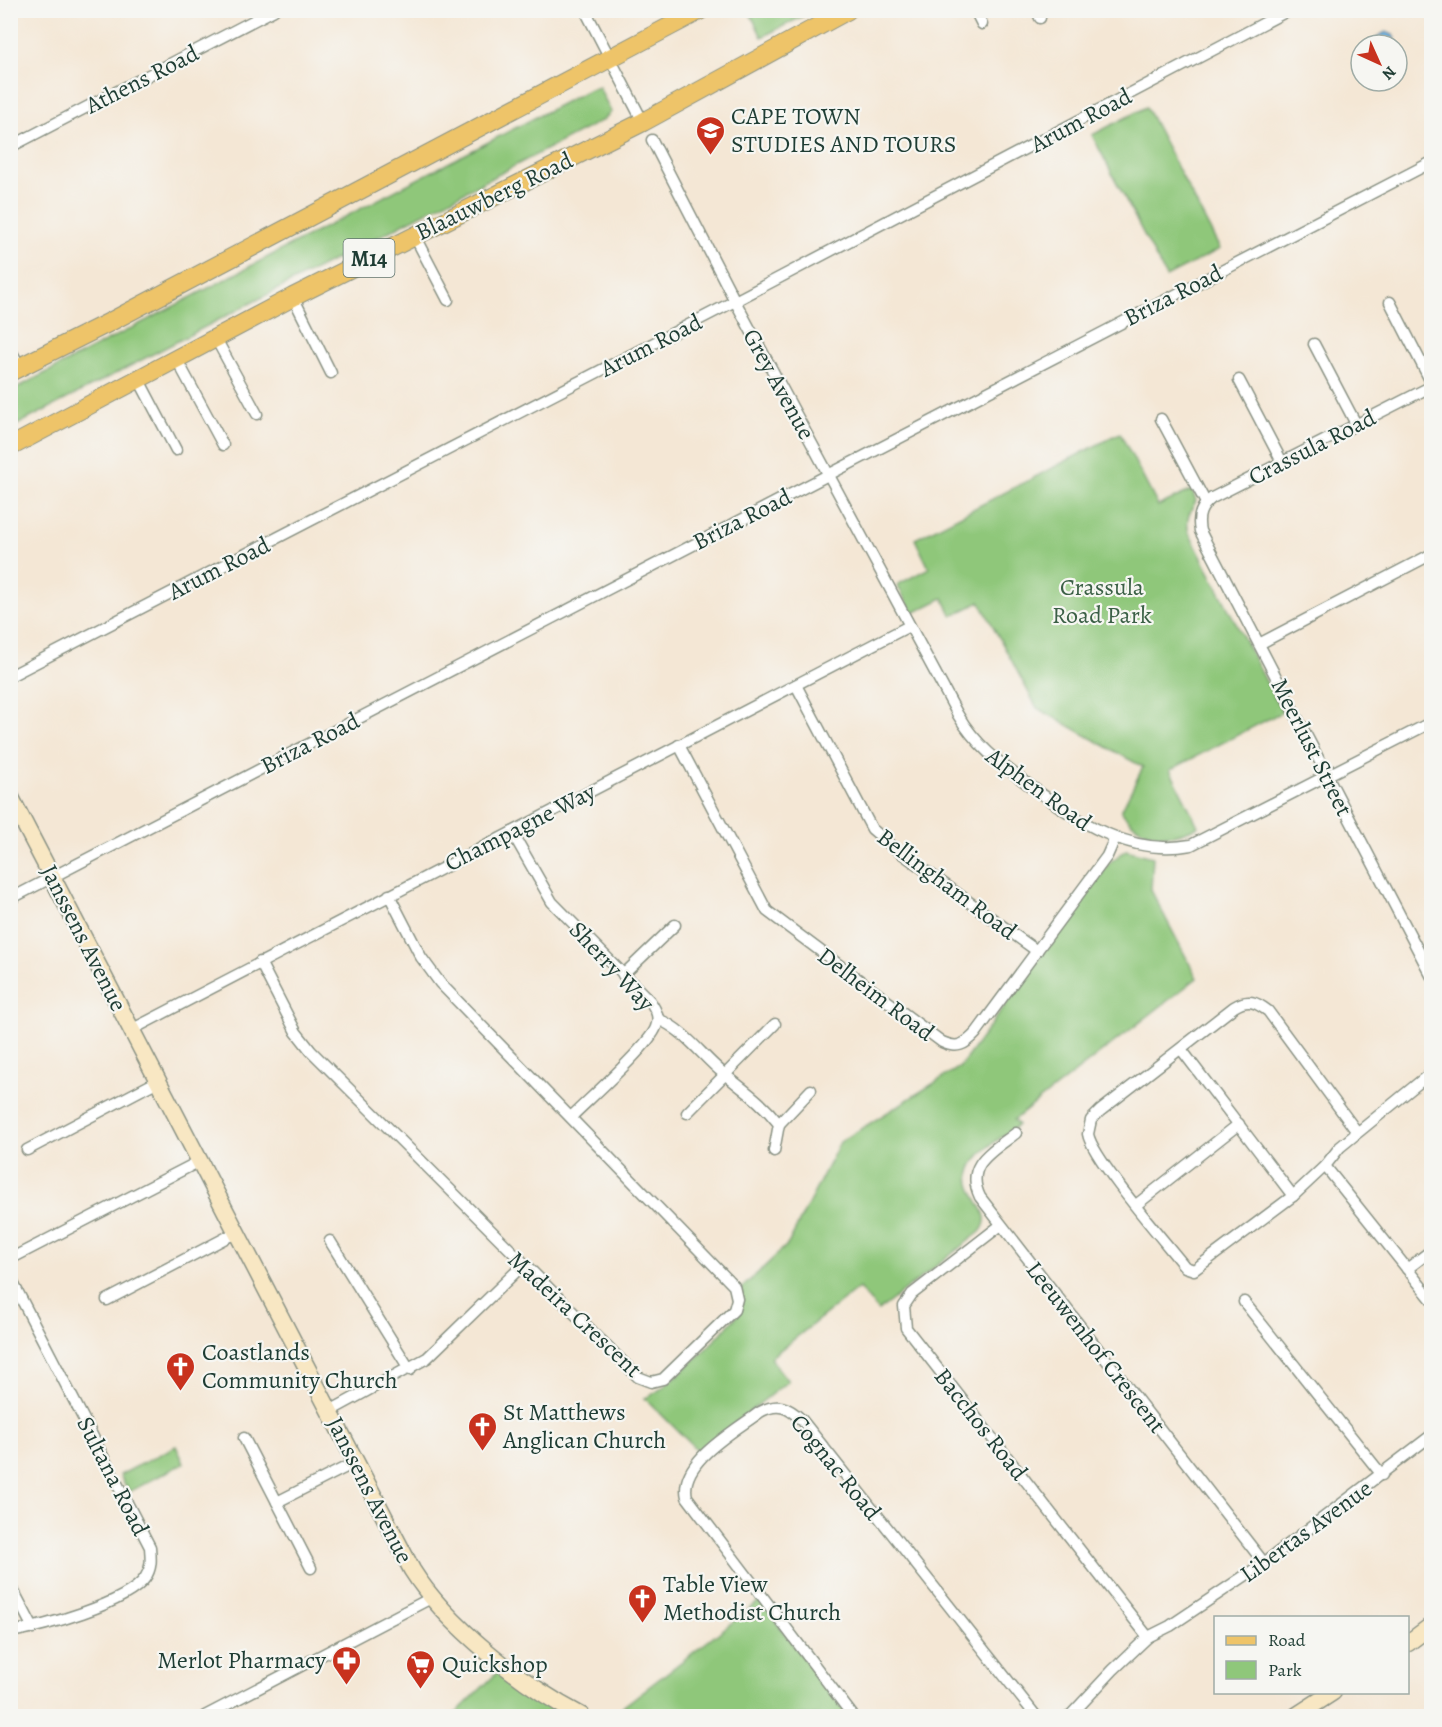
<svg xmlns="http://www.w3.org/2000/svg" width="1442" height="1727" font-family="Alegreya,serif">
<style>
.green{fill:#8fc77a;stroke:#578257;stroke-width:1.5}
.water{fill:#6db1e2;stroke:#46778b;stroke-width:1.5}
.lines{fill:none;stroke-linecap:round;stroke-linejoin:round}
.street-casing{stroke:#8a9284;stroke-width:13}
.secondary-casing{stroke:#8a9284;stroke-width:19}
.primary-casing{stroke:#8a9284;stroke-width:20}
.street{stroke:#fff;stroke-width:10}
.secondary{stroke:#f8e7c3;stroke-width:16}
.primary{stroke:#eec469;stroke-width:18}
.labels{text-anchor:middle;stroke-width:4.5;stroke-linejoin:round;paint-order:stroke}
.shield{fill:#f6f6f2;stroke:#60746d;stroke-width:1.5}
.shield-label{font-size:22px;font-weight:bold;fill:#1f3d34}
.street-label{font-size:24px;fill:#1f3d34;stroke:#f6f6f2}
.poi-label{font-size:24px;fill:#1f3d34;stroke:#f6f6f2;text-anchor:start}
.park-label{font-size:24px;fill:#3b6046;stroke:#f6f6f2}
</style>
<rect width="100%" height="100%" fill="#f6f6f2"/>
<filter id="ink" filterUnits="userSpaceOnUse"><feTurbulence type="fractalNoise" baseFrequency=".0167" numOctaves="2"/><feDisplacementMap in="SourceGraphic" scale="12" xChannelSelector="R" yChannelSelector="G"/><feConvolveMatrix kernelMatrix="1 2 1 2 8 2 1 2 1" color-interpolation-filters="sRGB"/></filter>
<filter id="wash" filterUnits="userSpaceOnUse"><feTurbulence type="fractalNoise" baseFrequency=".008" numOctaves="4" result="noise"/><feDisplacementMap in="SourceGraphic" scale="24" xChannelSelector="R" yChannelSelector="G"/><feGaussianBlur stdDeviation="1.35" result="paint"/><feColorMatrix in="noise" values="0 0 0 0 0 0 0 0 0 0 0 0 0 0 0 0 0 1.4 0 .05"/><feComposite in="paint" operator="in"/></filter>
<g filter="url(#wash)">
<rect width="100%" height="100%" fill="#f4e7d5"/>
<g class="green">
<path d="M749,11H813L762,37Z"/>
<path d="M599,87L611,112L603,120L11,428V391L588,90Z"/>
<path d="M1146,107L1220,249L1166,277L1092,135Z"/>
<path d="M1120,433L1158,506L1192,490L1196,501C1190,512 1185,520 1189,533L1282,712L1170,770L1198,826C1169,842 1141,838 1121,811L1143,767L1037,708L980,602L952,616L943,598L913,613L897,585L929,568L915,539Z"/>
<path d="M1126,850L1153,857L1151,890L1197,978L1014,1120L1018,1125C1005,1136 984,1147 975,1161C954,1193 1000,1209 980,1232L878,1311L859,1288L770,1358L788,1381L699,1452L645,1398C667,1390 723,1333 739,1313L742,1304L741,1289L788,1244L840,1142L960,1067L1109,863Z"/>
<path d="M176,1446L184,1463L129,1492L120,1475Z"/>
<path d="M760,1601L848,1716H611Z"/>
<path d="M499,1671L563,1716H453Z"/>
</g>
<path class="water" d="M1386,32L1393,35L1395,40L1379,45L1377,37Z"/>
</g>
<g filter="url(#ink)">
<g class="lines">
<defs>
<g id="street">
<path d="M585,10L643,122"/>
<path d="M975,10L982,24"/>
<path d="M1037,10L1040,18"/>
<path d="M652,140L735,301L958,715C976,746 1001,764 1029,785C1077,820 1128,857 1191,845L1432,722"/>
<path d="M10,147L274,10"/>
<path d="M414,235L448,300"/>
<path d="M293,297L331,373"/>
<path d="M1390,302L1432,384"/>
<path d="M215,337L257,414"/>
<path d="M1314,344L1356,424"/>
<path d="M10,349L20,367"/>
<path d="M176,358L223,445"/>
<path d="M138,378L176,450"/>
<path d="M1239,380L1282,462"/>
<path d="M1432,386L1212,498C1200,507 1197,517 1200,531L1432,977"/>
<path d="M1161,419L1206,503"/>
<path d="M1259,644L1432,554"/>
<path d="M10,676L735,301L1289,10"/>
<path d="M796,685L872,829L897,850L1037,951"/>
<path d="M679,745L767,911L942,1042C957,1049 965,1045 976,1033L1107,856L1115,838"/>
<path d="M512,832L552,902L650,1001C656,1010 660,1017 656,1027C650,1045 588,1100 571,1117"/>
<path d="M10,899L1432,162"/>
<path d="M260,962L296,1032L311,1051L638,1377L651,1382L663,1379L734,1310L737,1299L734,1286L440,983L421,957L389,895"/>
<path d="M623,975L675,925"/>
<path d="M658,1019C685,1030 701,1055 723,1073C745,1091 761,1101 779,1124L774,1151"/>
<path d="M131,1030L909,626"/>
<path d="M1181,1049L1293,1196"/>
<path d="M687,1113L775,1024"/>
<path d="M779,1124L811,1090"/>
<path d="M1357,1132L1268,1011C1256,1002 1248,998 1234,1007L1100,1111L1091,1120L1088,1134C1092,1158 1166,1243 1185,1267L1194,1270L1293,1196L1325,1166L1340,1147L1432,1072"/>
<path d="M1016,1133C993,1151 964,1164 980,1197L1264,1563"/>
<path d="M27,1150L158,1081"/>
<path d="M1325,1166L1432,1300"/>
<path d="M1136,1205L1239,1124"/>
<path d="M1001,1225L912,1294L904,1306L906,1328L1148,1637"/>
<path d="M330,1241L410,1370"/>
<path d="M10,1259L200,1161"/>
<path d="M1407,1269L1432,1250"/>
<path d="M10,1277L150,1547C151,1559 152,1568 145,1578C127,1604 41,1627 10,1632"/>
<path d="M107,1300L237,1232"/>
<path d="M1244,1302L1382,1475"/>
<path d="M330,1411L427,1358L523,1265"/>
<path d="M244,1438L311,1568"/>
<path d="M277,1502L356,1462"/>
<path d="M10,1584L33,1628"/>
<path d="M205,1716L431,1598"/>
<path d="M853,1716L687,1497C678,1462 735,1431 760,1412C778,1402 788,1407 802,1420L1036,1716"/>
<path d="M1070,1716L1113,1670L1148,1637L1170,1626L1264,1563L1432,1435"/>
</g>
<g id="secondary">
<path d="M10,796L412,1570C447,1626 524,1686 582,1716"/>
<path d="M1408,1643L1432,1625"/>
<path d="M1296,1716L1333,1692"/>
</g>
<g id="primary">
<path d="M10,372L108,323L701,10"/>
<path d="M10,447L293,297L643,122L848,10"/>
</g>
</defs>
<use href="#street" class="street-casing"/>
<use href="#secondary" class="secondary-casing"/>
<use href="#primary" class="primary-casing"/>
<use href="#street" class="street"/>
<use href="#secondary" class="secondary"/>
<use href="#primary" class="primary"/>
</g>
</g>
<defs>
<symbol id="school-pin" viewBox="-11 -11 22 30"><path d="M0 17L-7.5 6A9.5 9.5 0 1 1 7.5 6Z" fill="#c8321e" stroke="#f6f6f2"/><path d="M0-5L7-2L0 1L-7-2ZM-4 1L0 2.5L4 1V4Q0 6-4 4Z" fill="#fff"/></symbol>
<symbol id="church-pin" viewBox="-11 -11 22 30"><path d="M0 17L-7.5 6A9.5 9.5 0 1 1 7.5 6Z" fill="#c8321e" stroke="#f6f6f2"/><path d="M-1.2-6h2.4v3.5h3.3v2.4h-3.3V6h-2.4V-.1h-3.3v-2.4h3.3Z" fill="#fff"/></symbol>
<symbol id="pharmacy-pin" viewBox="-11 -11 22 30"><path d="M0 17L-7.5 6A9.5 9.5 0 1 1 7.5 6Z" fill="#c8321e" stroke="#f6f6f2"/><path d="M-2-6h4v4h4v4h-4v4h-4v-4h-4v-4h4Z" fill="#fff"/></symbol>
<symbol id="supermarket-pin" viewBox="-11 -11 22 30"><path d="M0 17L-7.5 6A9.5 9.5 0 1 1 7.5 6Z" fill="#c8321e" stroke="#f6f6f2"/><path d="M-6-5.5h2.5l.6 2H6L4.5 2H-2.5L-4.4-4H-6ZM-1.5 3.2a1.3 1.3 0 1 0 .1 0ZM3 3.2a1.3 1.3 0 1 0 .1 0Z" fill="#fff"/></symbol>
</defs>
<g fill-rule="evenodd">
<use href="#school-pin" x="694" y="114" width="33" height="45"/>
<use href="#church-pin" x="164" y="1350" width="33" height="45"/>
<use href="#church-pin" x="466" y="1410" width="33" height="45"/>
<use href="#church-pin" x="626" y="1582" width="33" height="45"/>
<use href="#pharmacy-pin" x="330" y="1644" width="33" height="45"/>
<use href="#supermarket-pin" x="404" y="1648" width="33" height="45"/>
</g>
<g class="labels">
<rect class="shield" x="343.5" y="239" width="51" height="38" rx="4.5"/>
<g class="shield-label">
<text x="369" y="266">M14</text>
</g>
<g class="street-label">
<text transform="translate(142 79) rotate(-27)" y="8">Athens Road</text>
<text transform="translate(1081 120) rotate(-28)" y="8">Arum Road</text>
<text transform="translate(494 196) rotate(-26)" y="8">Blaauwberg Road</text>
<text transform="translate(1173 295) rotate(-27)" y="8">Briza Road</text>
<text transform="translate(651 345) rotate(-27)" y="8">Arum Road</text>
<text transform="translate(779 384) rotate(61)" y="8">Grey Avenue</text>
<text transform="translate(1312 447) rotate(-27)" y="8">Crassula Road</text>
<text transform="translate(742 519) rotate(-27)" y="8">Briza Road</text>
<text transform="translate(219 568) rotate(-27)" y="8">Arum Road</text>
<text transform="translate(310 743) rotate(-27)" y="8">Briza Road</text>
<text transform="translate(1312 747) rotate(63)" y="8">Meerlust Street</text>
<text transform="translate(1039 789) rotate(36)" y="8">Alphen Road</text>
<text transform="translate(520 827) rotate(-27)" y="8">Champagne Way</text>
<text transform="translate(947 884) rotate(37)" y="8">Bellingham Road</text>
<text transform="translate(84 938) rotate(63)" y="8">Janssens Avenue</text>
<text transform="translate(612 966) rotate(47)" y="8">Sherry Way</text>
<text transform="translate(876 994) rotate(37)" y="8">Delheim Road</text>
<text transform="translate(575 1314) rotate(43)" y="8">Madeira Crescent</text>
<text transform="translate(1096 1347) rotate(52)" y="8">Leeuwenhof Crescent</text>
<text transform="translate(981 1424) rotate(52)" y="8">Bacchos Road</text>
<text transform="translate(836 1467) rotate(51)" y="8">Cognac Road</text>
<text transform="translate(113 1476) rotate(63)" y="8">Sultana Road</text>
<text transform="translate(370 1490) rotate(63)" y="8">Janssens Avenue</text>
<text transform="translate(1306 1531) rotate(-36)" y="8">Libertas Avenue</text>
</g>
<g class="poi-label">
<text x="731" y="124">CAPE TOWN<tspan x="731" dy="28">STUDIES AND TOURS</tspan></text>
<text x="202" y="1360">Coastlands<tspan x="202" dy="28">Community Church</tspan></text>
<text x="503" y="1420">St Matthews<tspan x="503" dy="28">Anglican Church</tspan></text>
<text x="663" y="1592">Table View<tspan x="663" dy="28">Methodist Church</tspan></text>
<text x="326" y="1668" text-anchor="end">Merlot Pharmacy</text>
<text x="442" y="1672">Quickshop</text>
</g>
<g class="park-label">
<text x="1102" y="595">Crassula<tspan x="1102" dy="28">Road Park</tspan></text>
</g>
</g>
<rect width="1442" height="1727" fill="none" stroke="#f6f6f2" stroke-width="36"/>
<rect x="1214" y="1616" width="195" height="78" fill="#f6f6f2" stroke="#a0aca6" stroke-width="1.5"/>
<rect x="1226" y="1636" width="30" height="9" fill="#eec469" stroke="#a0aca6" stroke-width="1.5"/>
<text x="1268" y="1646" font-size="18" fill="#1f3d34">Road</text>
<rect x="1226" y="1661" width="30" height="18" fill="#8fc77a" stroke="#a0aca6" stroke-width="1.5"/>
<text x="1268" y="1676" font-size="18" fill="#1f3d34">Park</text>
<g transform="translate(1379 63) rotate(135)"><circle r="28" fill="#f6f6f2" stroke="#a0aca6" stroke-width="1.5"/>
<path d="M0-4.5L10 22L0 15L-10 22Z" fill="#c8321e"/>
<text y="-9" font-size="16" font-weight="bold" text-anchor="middle" fill="#1f3d34">N</text>
</g>
</svg>
